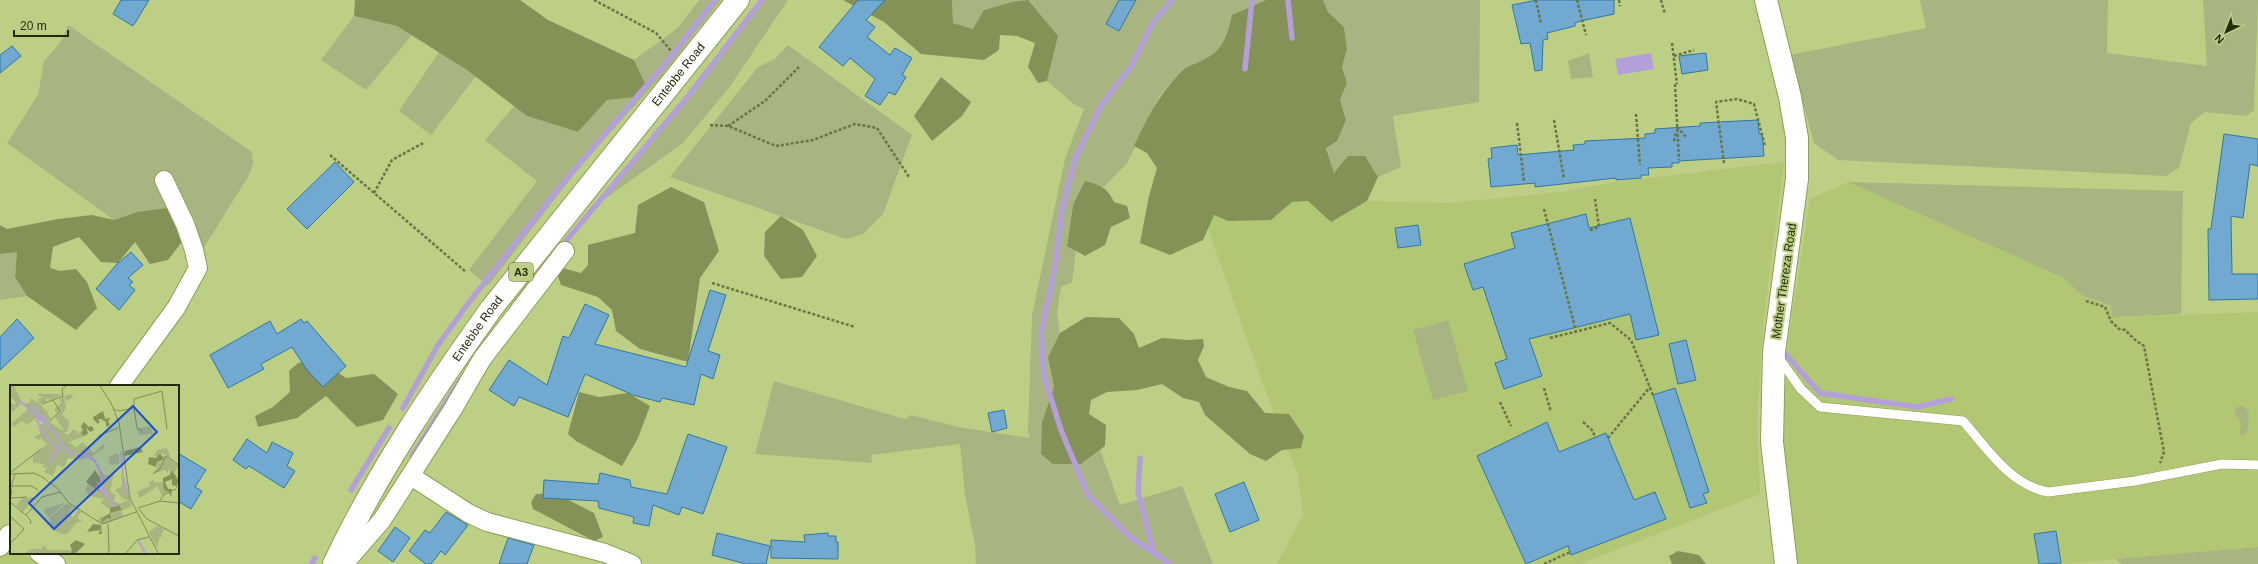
<svg xmlns="http://www.w3.org/2000/svg" width="2258" height="564" font-family="Helvetica,sans-serif">
<style>
.built{fill:#b2c774}
.green{fill:#a8b581}
.forest{fill:#849258}
.water{fill:#b3a0d8}
.lines{fill:none;stroke-linecap:round;stroke-linejoin:round}
.stream{stroke:#b3a0d8;stroke-width:5.5}
.building{fill:#71a9d0;stroke:#3077a5}
.service-casing{stroke:#8e9f56;stroke-width:10}
.minor-casing{stroke:#8e9f56;stroke-width:20}
.tertiary-casing{stroke:#8e9f56;stroke-width:24}
.primary-casing{stroke:#8e9f56;stroke-width:24}
.path{stroke:#697543;stroke-width:2.5;stroke-dasharray:3 2;stroke-linecap:butt}
.service{stroke:#fff;stroke-width:9}
.minor{stroke:#fff;stroke-width:18}
.tertiary{stroke:#fff;stroke-width:22}
.primary{stroke:#fff;stroke-width:22}
.labels{text-anchor:middle;stroke-width:4;stroke-linejoin:round;paint-order:stroke}
.shield{fill:#bdcf85;stroke:#525c30;stroke-width:1}
.shield-label{font-size:11px;font-weight:bold;fill:#242b0c}
.street-label{font-size:12px;fill:#242b0c;stroke:#bdcf85}
.inset-river{fill:none;stroke:#b3a0d8;stroke-width:2}
.inset-road{fill:none;stroke:#808d55;stroke-width:1}
.view{fill:#1d4ed8;fill-opacity:0.15;stroke:#1d4ed8;stroke-width:2}
.inset-edge{fill:none;stroke:#242b0c;stroke-width:2}
</style>
<rect width="100%" height="100%" fill="#bdcf85"/>
<g class="built">
<path d="M1784,162L1764,316L1757,421L1760,494L1580,564H1277L1303,515L1298,475L1262,382L1204,217L1292,202L1367,201L1451,203L1561,192L1622,181Z"/>
<path d="M1848,182L2064,278L2083,296L2111,305L2112,317L2258,312V547L2061,564H1790L1779,402L1810,199Z"/>
<path d="M5,544L11,548V553H20L39,564H0V553Z"/>
</g>
<g class="green">
<path d="M699,0H721L659,79L583,162L488,286L469,270L537,181L485,140L514,106L527,116L578,132L607,100L638,97L645,83L634,60L679,27Z"/>
<path d="M760,0H788L729,88L683,143L602,201Z"/>
<path d="M952,0H1266L1232,15L1224,41L1215,55L1184,69L1161,94L1127,163L1104,187L1085,181L1073,205L1067,245L1076,250L1072,282L1061,287L1057,313L1060,333L1048,357L1054,387L1042,422L1081,464L1100,450L1120,505L1182,486L1213,564H976L975,545L965,495L960,444L871,455L872,463L755,454L774,381L905,419L911,415L958,427L1030,438L1028,430L1032,315L1065,159L1084,109L1075,105L1047,81L1058,36L973,29L953,23Z"/>
<path d="M1323,0H1480L1479,102L1393,116L1401,167L1378,177L1365,156L1334,173L1326,147L1346,120L1340,100L1347,83L1342,67L1347,49L1344,27L1328,12Z"/>
<path d="M1920,0H2108L2107,53L2207,66L2203,0H2258L2254,110L2246,116L2205,112L2191,123L2179,168L2166,176L1838,160L1814,143L1790,55L1926,28Z"/>
<path d="M354,16L397,26L412,35L366,90L321,60Z"/>
<path d="M68,25L252,152L253,164L248,177L201,252L137,212L114,220L7,143L38,95L44,61L62,40Z"/>
<path d="M788,45L912,135L883,214L863,234L846,239L670,177L758,67L775,59Z"/>
<path d="M439,52L476,76L431,135L399,111Z"/>
<path d="M1589,53L1593,77L1571,79L1568,61Z"/>
<path d="M1848,182L2183,191L2181,314L2112,317L2111,305L2083,296L2064,278Z"/>
<path d="M17,252L15,277L27,296L0,300V254Z"/>
<path d="M1448,320L1468,391L1433,400L1413,330Z"/>
<path d="M2239,406L2245,407L2249,413L2248,429L2244,435L2240,434L2241,421L2237,418L2234,411Z"/>
<path d="M2258,547V564H2122L2115,559Z"/>
</g>
<g class="forest">
<path d="M355,0H520L548,20L634,60L645,83L638,97L607,100L578,132L527,116L467,70L397,26L354,16Z"/>
<path d="M843,0H952L953,23L973,29L984,10L1013,2L1028,0L1058,36L1047,81L1038,83L1028,67L1035,43L1017,36L1000,35L999,50L984,60L921,54L884,22Z"/>
<path d="M1266,0H1323L1328,12L1344,27L1347,49L1342,67L1347,83L1340,100L1346,120L1337,141L1326,148L1334,173L1348,156H1365L1378,177L1367,201L1331,222L1308,201L1292,202L1271,220L1228,221L1214,215L1203,240L1170,255L1140,243L1149,196L1157,168L1147,153L1134,146C1147,118 1160,93 1182,71C1187,66 1195,64 1201,61C1224,51 1226,37 1232,15Z"/>
<path d="M941,77L971,102L962,116L932,141L914,116Z"/>
<path d="M1085,181C1100,185 1107,187 1114,202L1127,206L1130,218L1111,227L1105,245L1085,256L1067,246L1073,205Z"/>
<path d="M671,187L704,202L719,251L700,278L688,362L640,349L616,331L612,310L598,297L561,285L557,273L562,268L581,273L588,265V245L635,233L638,205Z"/>
<path d="M167,208L184,239L168,260L150,264L135,242L118,263L101,262L79,237L53,247L50,268L60,271L76,269L87,282L97,308L76,330L27,296L15,277L17,252L0,254V225L7,229L58,219L92,215L114,220L137,212Z"/>
<path d="M781,216L803,230L817,256L802,277L781,279L764,256L765,232Z"/>
<path d="M1086,317L1119,318L1134,334L1139,348L1162,338L1189,340L1203,339L1204,346L1198,360L1206,377L1229,387L1247,391L1265,413L1289,414L1304,436L1301,448L1282,450L1266,461L1250,454L1205,415L1199,402L1183,398L1162,384L1137,390L1107,392L1091,400L1089,414L1106,425L1105,446L1081,464H1053L1041,454L1042,422L1054,387L1048,357L1060,333Z"/>
<path d="M302,362L331,368L346,378L374,374L398,394L383,420L357,427L326,396L297,418L258,427L255,416L273,407L290,392L289,371L298,363Z"/>
<path d="M579,392L599,397L628,393L650,406L638,438L622,466L576,441L568,434Z"/>
<path d="M555,493L594,513L603,537L594,541L533,509L531,502L536,494Z"/>
<path d="M1678,551L1699,555L1706,564H1672L1669,556Z"/>
</g>
<path class="water" d="M1651,53L1654,69L1618,75L1615,59Z"/>
<g class="lines">
<g class="stream">
<path d="M1288,0L1292,38"/>
<path d="M1245,69L1252,0"/>
<path d="M560,248L690,94L762,0"/>
<path d="M1781,349L1820,393L1917,407L1951,399"/>
<path d="M403,408L438,345L470,301L560,187L670,58L715,0"/>
<path d="M412,456L461,379"/>
<path d="M1140,458L1138,492L1154,553"/>
<path d="M351,490L389,428"/>
<path d="M311,564L315,558"/>
<path d="M1170,564L1129,536L1088,495L1061,430L1044,376L1041,334L1055,268L1062,210L1075,159L1101,106L1132,65L1152,24L1172,0"/>
</g>
</g>
<g class="building">
<path d="M121,0H149L133,26L113,14Z"/>
<path d="M858,0H885L866,20L875,27L867,37L890,55L895,48L912,58L902,75L906,77L895,95L889,92L880,105L865,96L875,79L850,58L843,66L819,47Z"/>
<path d="M1119,0H1136L1119,31L1106,24Z"/>
<path d="M1537,0H1614V14L1581,21L1575,23V26L1547,33L1548,39L1543,40L1542,70L1535,71L1530,43L1521,44L1512,5Z"/>
<path d="M12,46L21,56L0,73V55Z"/>
<path d="M1706,53L1708,70L1682,74L1679,56Z"/>
<path d="M1758,120L1759,134H1762L1764,156L1679,161V163H1672V167L1648,168L1649,175H1641V178L1616,180V178L1535,187V183L1491,187L1488,159L1492,158L1491,148L1517,145L1518,155L1574,150L1573,145L1585,144V141L1645,138V134L1655,133V129L1700,126V123Z"/>
<path d="M2224,134L2258,139V166L2250,164L2243,218L2231,216L2232,274H2258V299L2209,300L2208,229H2211Z"/>
<path d="M335,162L354,182L307,229L287,209Z"/>
<path d="M1586,214L1589,228L1630,218L1659,335L1636,340L1630,314L1529,339L1542,376L1504,389L1495,363L1507,359L1483,287L1473,290L1464,264L1515,248L1511,233Z"/>
<path d="M1418,225L1421,245L1398,248L1395,228Z"/>
<path d="M131,252L143,265L128,278L133,282L129,285L135,290L119,310L96,289L116,265Z"/>
<path d="M710,290L726,295L708,351L720,355L713,379L701,374L694,405L662,398L660,402L633,395L585,374L568,417L519,397L514,406L489,390L509,360L547,385L563,336L569,338L585,304L609,315L595,344L686,367Z"/>
<path d="M17,319L34,338L0,370V337Z"/>
<path d="M301,319L304,323L307,321L346,366L323,387L307,370L292,347L261,364L264,369L228,388L210,355L270,321L277,334Z"/>
<path d="M1686,340L1696,380L1678,384L1669,344Z"/>
<path d="M1675,388L1709,492L1703,494L1707,503L1690,508L1653,395Z"/>
<path d="M1004,410L1007,428L992,432L988,413Z"/>
<path d="M1547,422L1559,452L1606,433L1634,500L1655,492L1666,519L1571,555L1568,546L1526,564L1477,456Z"/>
<path d="M688,434L727,447L703,514L682,507L679,515L653,505L649,526L633,523L634,517L599,508L598,501L543,498L544,480L598,484L600,473L630,480L631,487L667,494Z"/>
<path d="M247,439L267,453L272,442L293,453L287,466L295,471L284,488L249,466L246,469L233,460Z"/>
<path d="M178,453L206,470L195,487L202,491L191,509L178,501Z"/>
<path d="M1244,482L1259,520L1230,532L1215,494Z"/>
<path d="M446,512L468,525L445,555L441,551L431,564H426L409,551L425,530L430,533Z"/>
<path d="M395,527L410,538L393,562L378,551Z"/>
<path d="M2056,531L2061,563L2039,564L2034,534Z"/>
<path d="M717,533L770,546L766,564H746L712,555Z"/>
<path d="M828,533V536H836V542H838V559L771,558V540L805,542L804,535Z"/>
<path d="M508,538L534,545L527,564H499Z"/>
</g>
<g class="lines">
<defs>
<path id="service" d="M1778,357L1801,389L1820,407L1963,421C1987,448 2010,485 2048,492L2135,481L2222,464L2258,465"/>
<g id="minor">
<path d="M119,386L176,308L198,268L194,250L185,224L164,180"/>
<path d="M411,476L468,513L487,522L605,553L632,564"/>
<path d="M0,547L9,534"/>
<path d="M39,553L56,564"/>
<path d="M344,564L382,520L453,409L482,359L565,251"/>
</g>
<path id="tertiary" d="M1766,0L1790,97L1797,138V179L1774,352L1773,395L1772,442L1786,564"/>
<g id="primary">
<path id="s1" d="M334,564C377,473 433,390 491,309L738,0"/>
</g>
</defs>
<use href="#service" class="service-casing"/>
<use href="#minor" class="minor-casing"/>
<use href="#tertiary" class="tertiary-casing"/>
<use href="#primary" class="primary-casing"/>
<g class="path">
<path d="M594,0L656,33L672,52"/>
<path d="M1536,0L1541,24"/>
<path d="M1577,0L1586,35"/>
<path d="M1619,0L1620,6"/>
<path d="M1661,0L1665,14"/>
<path d="M1672,43L1677,84"/>
<path d="M1674,56L1694,50"/>
<path d="M1675,84L1679,160"/>
<path d="M1636,114L1640,165"/>
<path d="M1554,120L1564,179"/>
<path d="M1517,123L1524,181"/>
<path d="M710,125L728,126L776,146L813,140L855,124L877,128L909,177"/>
<path d="M728,126L765,101L799,67"/>
<path d="M1677,127L1686,137"/>
<path d="M1674,141L1676,132"/>
<path d="M330,155L466,272"/>
<path d="M1724,163L1716,102L1737,99L1754,104L1765,146"/>
<path d="M374,193L392,160L425,142"/>
<path d="M1544,209L1576,331"/>
<path d="M1590,230L1599,227L1595,199"/>
<path d="M712,283L855,327"/>
<path d="M2086,301L2105,307L2111,321L2119,329L2125,330L2134,339L2144,346L2164,452L2160,463"/>
<path d="M1550,338L1610,323L1631,340L1653,395"/>
<path d="M1544,388L1551,412"/>
<path d="M1500,402L1511,426"/>
<path d="M1583,422L1593,431L1595,438"/>
<path d="M1608,438L1650,387"/>
<path d="M1544,564L1570,552"/>
</g>
<use href="#service" class="service"/>
<use href="#minor" class="minor"/>
<use href="#tertiary" class="tertiary"/>
<use href="#primary" class="primary"/>
</g>
<g class="labels">
<rect class="shield" x="509" y="263" width="24" height="18" rx="3"/>
<g class="shield-label">
<text x="521" y="276">A3</text>
</g>
<g class="street-label">
<text dy="4" stroke="none"><textPath href="#s1" startOffset="600">Entebbe Road</textPath></text>
<text transform="translate(1784 281) rotate(-82)" y="4">Mother Thereza Road</text>
<text dy="4" stroke="none"><textPath href="#s1" startOffset="276">Entebbe Road</textPath></text>
</g>
</g>
<g transform="translate(10 385)">
<rect width="169" height="169" fill="#bdcf85"/>
<path d="M0,1H4L12,17L2,27L0,16L4,20L6,18L0,10ZM27,9H52L41,15L35,13L36,17L30,19L39,29L38,30L41,34L39,37L54,46L45,32L51,25L48,22L50,25L47,28L44,25L51,18L49,13L61,9L63,12L57,16L54,12L56,23L52,30L59,36L58,45L54,48L58,50L64,44L69,48L72,45L71,41L73,45L71,49L75,51L59,57L66,63L72,57L84,68L93,59L95,63L82,71L93,89L100,91L104,88L100,106L106,110L104,116L110,119L119,115L113,114L105,105L112,101L111,89H113L122,121L111,126L113,131L96,139H93L87,136L91,131L93,133L92,138L97,133L101,134L100,128L110,126L112,123L109,120L99,124L91,118L93,114L80,111L75,106L79,96L89,107L91,106L89,84L80,71L72,75L58,73L54,82L47,80L43,91L34,87L38,82L33,83L34,79L23,78V72H21L37,59L31,53L28,55L24,52L30,49L29,41L34,38L26,33L17,40L12,36L4,42L1,39L18,24L14,19L20,17V13L30,19L27,14L33,13ZM141,41L143,49L129,50L127,44ZM157,63L161,73L149,67V70L144,72L147,65ZM109,68V79L100,80L98,72ZM153,70L169,81L164,88L160,84L157,88L155,85L142,89L147,83L146,78H149L156,75L152,76ZM143,95L145,98L153,97L157,107L152,112L148,101L130,113L127,107L140,101L139,97ZM26,112L13,127L6,120L12,113ZM55,118L39,132L34,126L37,123ZM56,119L63,121L58,128L63,132L68,125L71,127L67,133L73,137H67L57,149H52L45,146L39,138L40,132ZM133,135L139,147L147,141L154,144L151,150L160,157L150,151L147,163ZM34,160L38,165H62L61,168H15L22,164H31Z" fill="#a8b581"/>
<path d="M93,26L95,33L93,34L101,33L98,36L100,40L96,42V37L91,34L87,35L90,36L88,39L84,35L83,32ZM74,37L79,42L82,41L84,45L80,47L76,42L78,48L75,51L71,49L73,45L71,41ZM130,62L133,67L114,71L115,66ZM150,68L154,74L146,78V82L138,79L139,72L146,73ZM85,85L90,93V107L76,97ZM161,85L167,92L165,94L169,93L166,105V101L162,100V94L155,97L158,104H162L161,112L159,107L154,105L153,99V93L160,90ZM109,120L112,125L100,128L101,134L97,133L92,138V133L100,128V123ZM83,139L91,140L92,149H88L91,145L77,147ZM66,155L75,159L66,168H61L62,165L60,160Z" fill="#849258"/>
<path class="inset-river" d="M10,16L47,50L52,60L60,68L76,71L85,76L92,90L93,105M26,20L23,22L37,38M31,32L27,35L30,44L39,55M39,56L49,63L50,67M111,66L113,89M40,77L48,62M114,93L118,111M87,97L106,122M86,101L95,109M128,155L135,168"/>
<path class="inset-road" d="M90,1L101,18L109,38L120,113L148,168M32,19L53,11L52,4L56,1M124,23V14L152,6L157,44M104,24L109,26L124,23L127,43L132,46M40,36L50,26L43,15M81,60L90,50L108,43M0,88L31,64M0,89L24,88L32,92L47,103L59,118L92,139L126,127M143,89L150,84L156,71L169,80M2,101H22L28,105M0,105L5,89M1,113L17,112M150,115L155,109L166,104M0,117L17,131L21,136L20,139M0,117L2,104M128,123L150,116L169,118M129,124L137,134L169,151M16,130L32,112L50,107M0,131L14,144L0,159M98,139L99,168M116,168L127,155L139,152"/>
<path class="view" d="M123,21L147,47L44,144L19,118Z"/>
<rect width="169" height="169" class="inset-edge"/>
</g>
<g transform="translate(2226 32) rotate(223)" stroke="#bdcf85" stroke-width="3" paint-order="stroke">
<path d="M0-3L7 15L0 10L-7 15Z" fill="#242b0c"/>
<text y="-6" font-size="11" font-weight="bold" text-anchor="middle" fill="#242b0c">N</text>
</g>
<path d="M14 30v6h54v-6" fill="none" stroke="#242b0c" stroke-width="2"/>
<text x="20" y="30" font-size="12" fill="#242b0c" stroke="#bdcf85" stroke-width="3" paint-order="stroke">20 m</text>
</svg>
